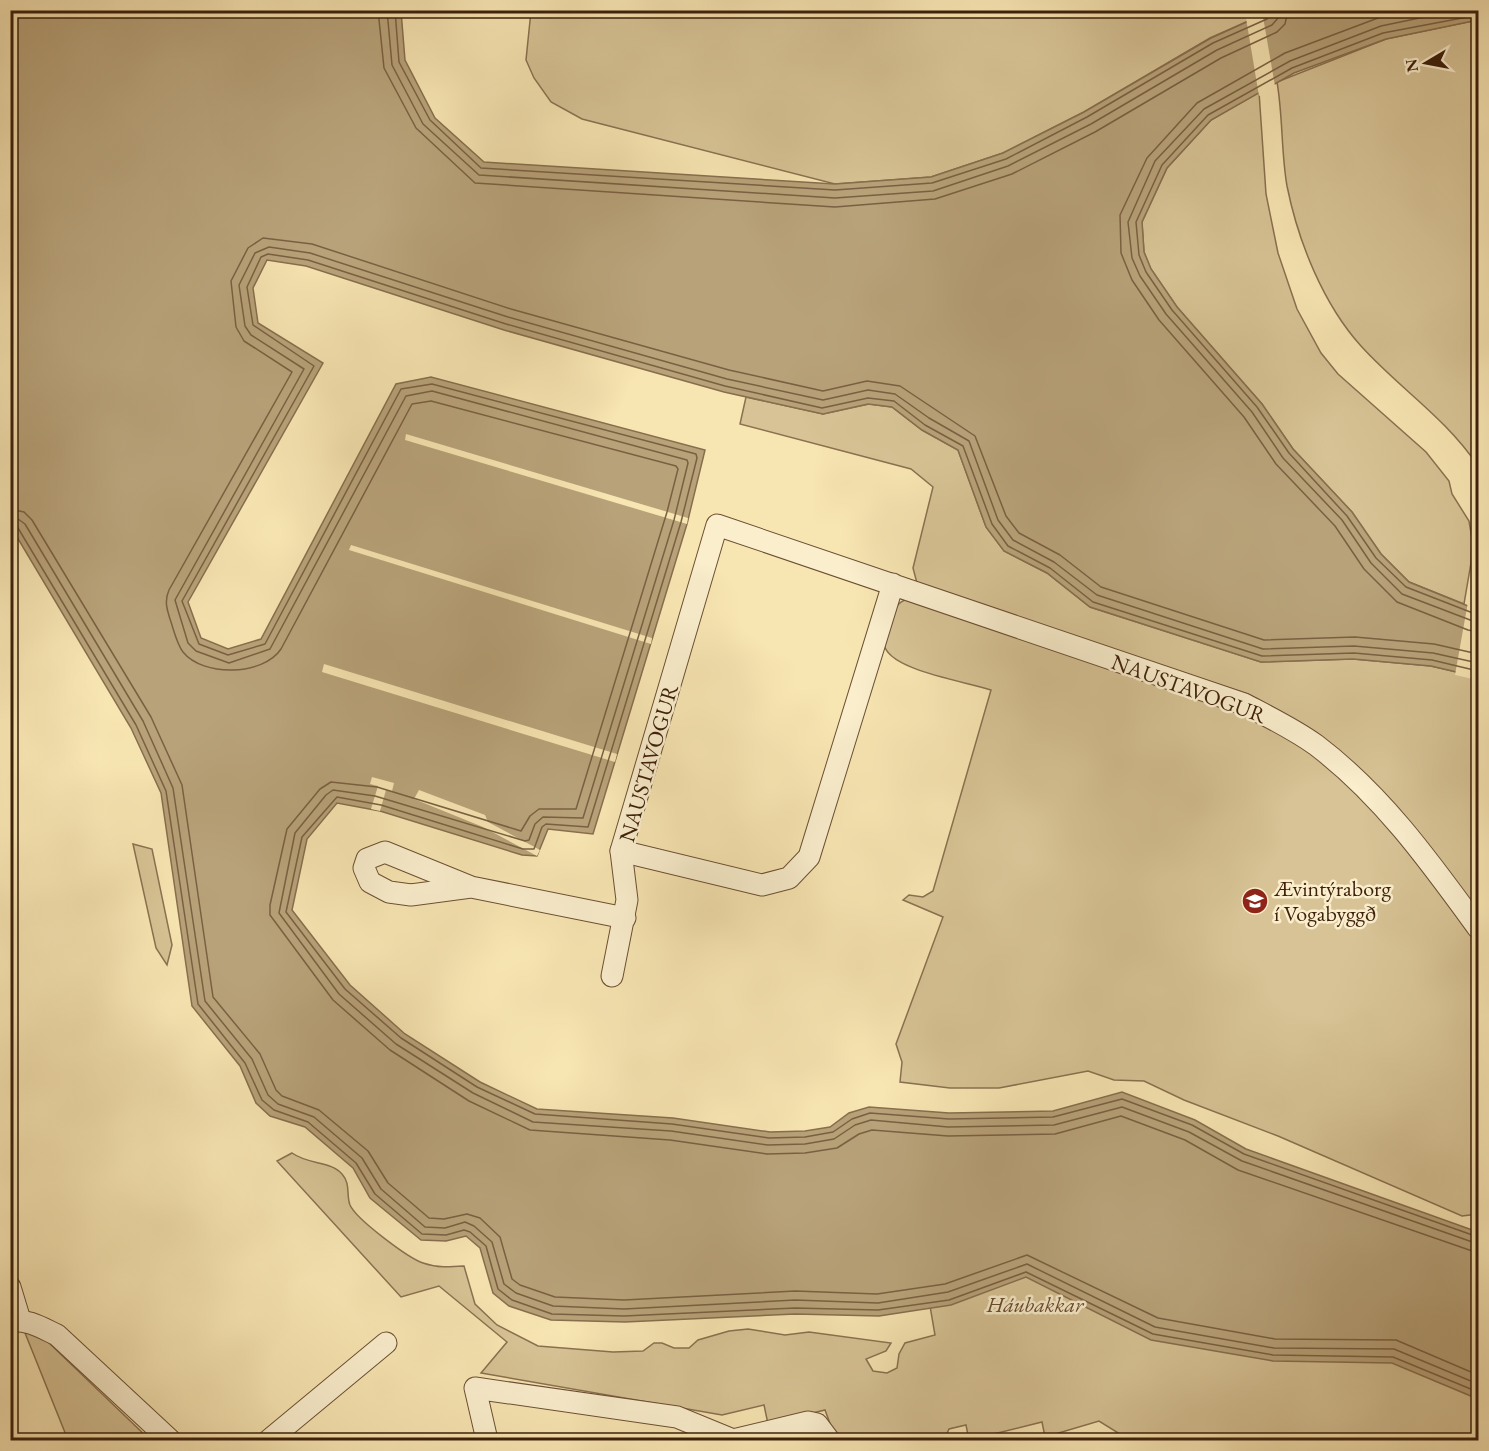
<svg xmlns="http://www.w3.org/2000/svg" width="1489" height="1451" font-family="'EB Garamond',serif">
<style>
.green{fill:#d7c395;stroke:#8a7150;stroke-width:1.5}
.water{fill:#b8a279;stroke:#876e4d;stroke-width:1.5}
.pier{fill:#f7e5b2}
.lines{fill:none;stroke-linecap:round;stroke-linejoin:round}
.shore{stroke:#7a6042;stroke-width:1.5}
.minor-casing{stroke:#6c5034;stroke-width:23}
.minor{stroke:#faeecd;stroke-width:21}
.labels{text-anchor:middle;stroke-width:5;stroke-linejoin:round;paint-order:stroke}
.street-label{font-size:22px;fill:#3d1f0a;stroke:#faeecd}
.poi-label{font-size:22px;fill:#3d1f0a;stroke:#faeecd;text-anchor:start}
.park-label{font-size:22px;font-style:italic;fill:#64482d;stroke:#faeecd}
</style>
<rect width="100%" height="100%" fill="#f7e5b2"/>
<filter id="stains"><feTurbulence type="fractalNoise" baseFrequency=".00333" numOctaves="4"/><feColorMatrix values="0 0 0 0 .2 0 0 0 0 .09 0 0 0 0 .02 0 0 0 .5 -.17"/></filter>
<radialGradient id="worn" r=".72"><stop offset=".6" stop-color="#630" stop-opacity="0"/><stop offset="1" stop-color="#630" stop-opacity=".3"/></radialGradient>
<g class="green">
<path d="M531,11H1271L1210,38L1084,112L1003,153L931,177L835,184L582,119L551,102L534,78L526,60Z"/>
<path d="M1478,20V466C1445,417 1400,389 1361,346C1323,304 1298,241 1287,186C1281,152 1283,116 1277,82L1386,39Z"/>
<path d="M1259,92L1266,194L1278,253L1297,309L1321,353L1338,374L1426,452L1449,481L1452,494L1469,521L1472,538L1471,563L1464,604L1409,582L1381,554L1352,512L1293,449L1262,404L1177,307L1151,269L1144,252L1142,222L1167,168L1211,120Z"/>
<path d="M746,397L823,414L869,404L892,407L922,430L958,450L986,527L1004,551L1047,573L1090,607L1261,662L1353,659L1431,666L1478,677V913C1410,817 1357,747 1248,694L918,587L913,568L933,487L911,469L740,424Z"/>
<path d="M915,597L1223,702L1301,745L1369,800L1478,939V1214L1462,1216L1278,1136L1184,1100L1144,1081L1114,1080L1088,1071L999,1088H950L900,1082L902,1062L896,1044L943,917L903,900L909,895L923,897L933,891L991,690C969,682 885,670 884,643C884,636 889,627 891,621C895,605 899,600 915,597Z"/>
<path d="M133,844L152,849L172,945L167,965L156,948Z"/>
<path d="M292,1153C309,1165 331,1161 342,1174C351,1184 346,1195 350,1205C356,1219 408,1258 423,1263C437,1268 450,1267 464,1266L475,1304L497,1325L538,1346L613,1352L643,1351L654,1343H662L674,1348H689L698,1340L729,1331L748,1329L785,1335L809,1332L891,1343L886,1351L866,1359L873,1371L887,1373L897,1368L899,1354L905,1343L935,1335L907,1173L1478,1294V1440H1166L1123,1436L1099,1421L1045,1437L1042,1422L969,1440L966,1425L949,1429L944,1440H836L825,1410L768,1424L764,1405L722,1415L481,1373L507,1342L439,1286L401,1297L277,1161Z"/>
<path d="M30,1331L47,1341L150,1440H68L25,1333Z"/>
</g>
<path class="water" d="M10,11H401L405,60L435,118L484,162L835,184L931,177L1003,153L1084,112L1211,38L1271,11H1478V20L1386,39L1294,73L1211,120L1167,168L1142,222L1144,252L1151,269L1177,307L1262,404L1293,449L1352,512L1381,554L1409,582L1478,610V677L1431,666L1353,659L1261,662L1090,607L1047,573L1004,551L986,527L958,450L922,430L892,407L868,404L823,414L724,392L504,330L306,266L267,260L253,288L258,323L323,363L188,602L201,638L228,649L261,639L396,384L431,377L705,450L687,524L593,834L548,829L537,856L522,855L380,811L337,803L307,839L292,910L350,985L405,1034L480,1082L537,1109L673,1118L770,1132L805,1131L830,1127L849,1113L869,1107L949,1113L1053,1111L1122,1092L1195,1120L1246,1149L1478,1232V1399L1392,1363L1273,1361L1151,1340L1026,1277L951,1305L879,1316L795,1314L625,1322L551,1320L509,1306L493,1293L480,1248L466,1236L446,1241L421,1240L370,1198L353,1168L305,1127L270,1116L256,1103L240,1066L192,1006L161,793L131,728L11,527Z"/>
<g class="pier">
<path d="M1262,11L1275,86L1259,96L1246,18Z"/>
<path d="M406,434L688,518L687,524L405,440Z"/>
<path d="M351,545L652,638L651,644L349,550Z"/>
<path d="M1468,602L1478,607V643L1473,679L1455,675Z"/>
<path d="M324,664L617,754L615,762L322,672Z"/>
<path d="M372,777L394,783L392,791L386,790L380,811L371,809L378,786L370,784Z"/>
<path d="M419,790L485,815L488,822L540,850L537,856L483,827L414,799Z"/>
</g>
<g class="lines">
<g class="shore">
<path d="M378,10L384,68L416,128L475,183L835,207L935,199L1012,174L1095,132L1221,58L1277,32L1285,24L1288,10"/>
<path d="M387,10L392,65L423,124L479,175L835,198L933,191L1008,166L1091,124L1217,50L1272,25L1278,18L1279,10"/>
<path d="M395,10L399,62L430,120L481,168L835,190L932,183L1006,159L1087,117L1213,43L1267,19L1271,10"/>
<path d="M1413,10L1378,18L1285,53L1197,103L1147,158L1120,215L1121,253L1132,280L1159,320L1244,417L1276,464L1335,526L1364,569L1397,602L1468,630L1478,632"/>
<path d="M1458,10L1381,26L1290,61L1204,109L1155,161L1128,222L1132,258L1140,276L1166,314L1252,412L1283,458L1342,520L1371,563L1402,594L1478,623"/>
<path d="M1478,15L1383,33L1292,68L1208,115L1162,165L1136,222L1139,255L1146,272L1172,310L1257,407L1289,453L1347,516L1376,558L1406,587L1478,615"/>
<path d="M10,509L24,512L32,520L151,717L182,785L213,997L260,1054L276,1090L282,1096L319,1110L368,1151L388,1183L429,1218L444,1219L467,1214L480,1218L500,1237L512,1279L520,1285L555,1297L624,1300L795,1291L877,1294L945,1284L1027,1255L1158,1318L1275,1339L1396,1340L1478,1375"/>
<path d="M10,518L18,519L25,524L143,721L173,788L205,1001L252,1059L268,1095L278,1104L314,1117L362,1158L381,1189L425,1227L445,1228L465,1222L474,1226L492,1242L504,1284L516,1293L553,1306L624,1309L795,1300L878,1303L948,1292L1027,1264L1155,1327L1274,1348L1394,1349L1478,1384"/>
<path d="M10,525L18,528L136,725L166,791L198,1004L245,1063L262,1100L274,1110L308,1122L356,1163L375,1194L422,1234L446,1235L464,1230L470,1232L486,1246L498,1289L512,1300L552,1314L624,1316L795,1308L878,1310L949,1300L1026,1272L1153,1334L1273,1355L1393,1357L1478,1392"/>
<path d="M1478,654L1434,644L1355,637L1264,640L1101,587L1060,555L1019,533L1006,516L975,436L900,386L867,381L823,391L729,370L511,309L312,244L263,238L248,248L231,281L236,327L244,341L292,372L169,590C164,601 167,610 171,622C174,631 177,644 183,652C203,677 263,676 281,649L412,404L431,401L676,466L678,469L667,512L576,809H539L530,816L521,831L377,787L331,782L320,789L287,829L270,905V915L333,1000L390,1050L469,1101L530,1130L670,1140L767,1154L805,1153L837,1148L859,1134L872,1130L948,1136L1055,1134L1121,1116L1185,1140L1238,1170L1478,1253"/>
<path d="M1478,663L1433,653L1354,646L1263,649L1097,595L1054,562L1013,540L998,520L969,441L929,418L895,394L868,390L823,400L727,379L508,317L310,253L269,247L255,253L239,285L245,326L251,335L304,369L175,600L188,643L196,651L229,663L270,649L406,396L432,391L687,460L688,463L674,520L583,818L543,817L535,824L529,840L525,841L375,796L333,790L326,795L295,833L279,913L339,994L396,1044L473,1093L533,1122L671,1131L768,1145L805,1144L834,1139L855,1125L871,1120L948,1127L1054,1125L1122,1107L1189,1132L1242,1161L1478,1244"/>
<path d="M1478,671L1432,660L1354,653L1262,656L1093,602L1050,568L1008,546L992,524L963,446L925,425L894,401L868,398L822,408L725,386L506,324L308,260L268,254L261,257L247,287L253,325L314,366L182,601L199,644L228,655L265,644L401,389L432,384L696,454L697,458L681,522L588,827L546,824L542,827L534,849H523L381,805L337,797L302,837L286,912L345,989L401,1038L477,1087L535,1114L672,1124L769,1138L805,1137L833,1132L852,1119L870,1113L949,1119L1053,1117L1122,1099L1192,1125L1244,1154L1478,1237"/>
</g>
<defs>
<g id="minor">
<path d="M893,584L809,857L789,878L762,885L621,851L717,525L1244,704C1269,717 1294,729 1316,745C1382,795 1430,862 1478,928"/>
<path d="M471,887L411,895L389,892L370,882L364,868L367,859L385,852L471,887L625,918"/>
<path d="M612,976L627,900L621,851"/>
<path d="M10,1287L20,1320"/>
<path d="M10,1321C28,1319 42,1328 57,1335L170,1440"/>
<path d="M269,1440L386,1343"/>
<path d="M487,1440L475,1388L677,1417L733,1440L808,1422L817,1424L829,1440"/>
</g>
</defs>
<use href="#minor" class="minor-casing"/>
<use href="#minor" class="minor"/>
</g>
<defs>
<symbol id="school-disc" viewBox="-11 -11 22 22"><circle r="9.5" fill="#8f2418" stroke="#faeecd"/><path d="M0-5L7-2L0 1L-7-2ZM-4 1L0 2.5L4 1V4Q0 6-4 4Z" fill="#fff"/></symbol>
</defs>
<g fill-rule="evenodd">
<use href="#school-disc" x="1240" y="886" width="30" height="30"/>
</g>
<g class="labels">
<g class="street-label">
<text transform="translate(1189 688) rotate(20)" y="8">NAUSTAVOGUR</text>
<text transform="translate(648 763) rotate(-74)" y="8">NAUSTAVOGUR</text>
</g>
<g class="poi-label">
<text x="1274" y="896">Ævintýraborg<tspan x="1274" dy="25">í Vogabyggð</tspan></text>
</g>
<g class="park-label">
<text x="1035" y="1312">Háubakkar</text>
</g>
</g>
<rect width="1489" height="1451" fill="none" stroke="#f7e5b2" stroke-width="36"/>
<rect x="12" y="12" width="1465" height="1427" fill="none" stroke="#3d1f0a" stroke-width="3"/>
<rect x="18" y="18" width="1453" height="1415" fill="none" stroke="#3d1f0a" stroke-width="1.5"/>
<g transform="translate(1426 63) rotate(260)" stroke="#faeecd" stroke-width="4.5" paint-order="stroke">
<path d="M0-4.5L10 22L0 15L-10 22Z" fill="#3d1f0a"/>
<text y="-9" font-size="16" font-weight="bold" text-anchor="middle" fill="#3d1f0a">N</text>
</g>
<rect width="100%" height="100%" filter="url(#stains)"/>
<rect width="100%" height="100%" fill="url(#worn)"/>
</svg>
